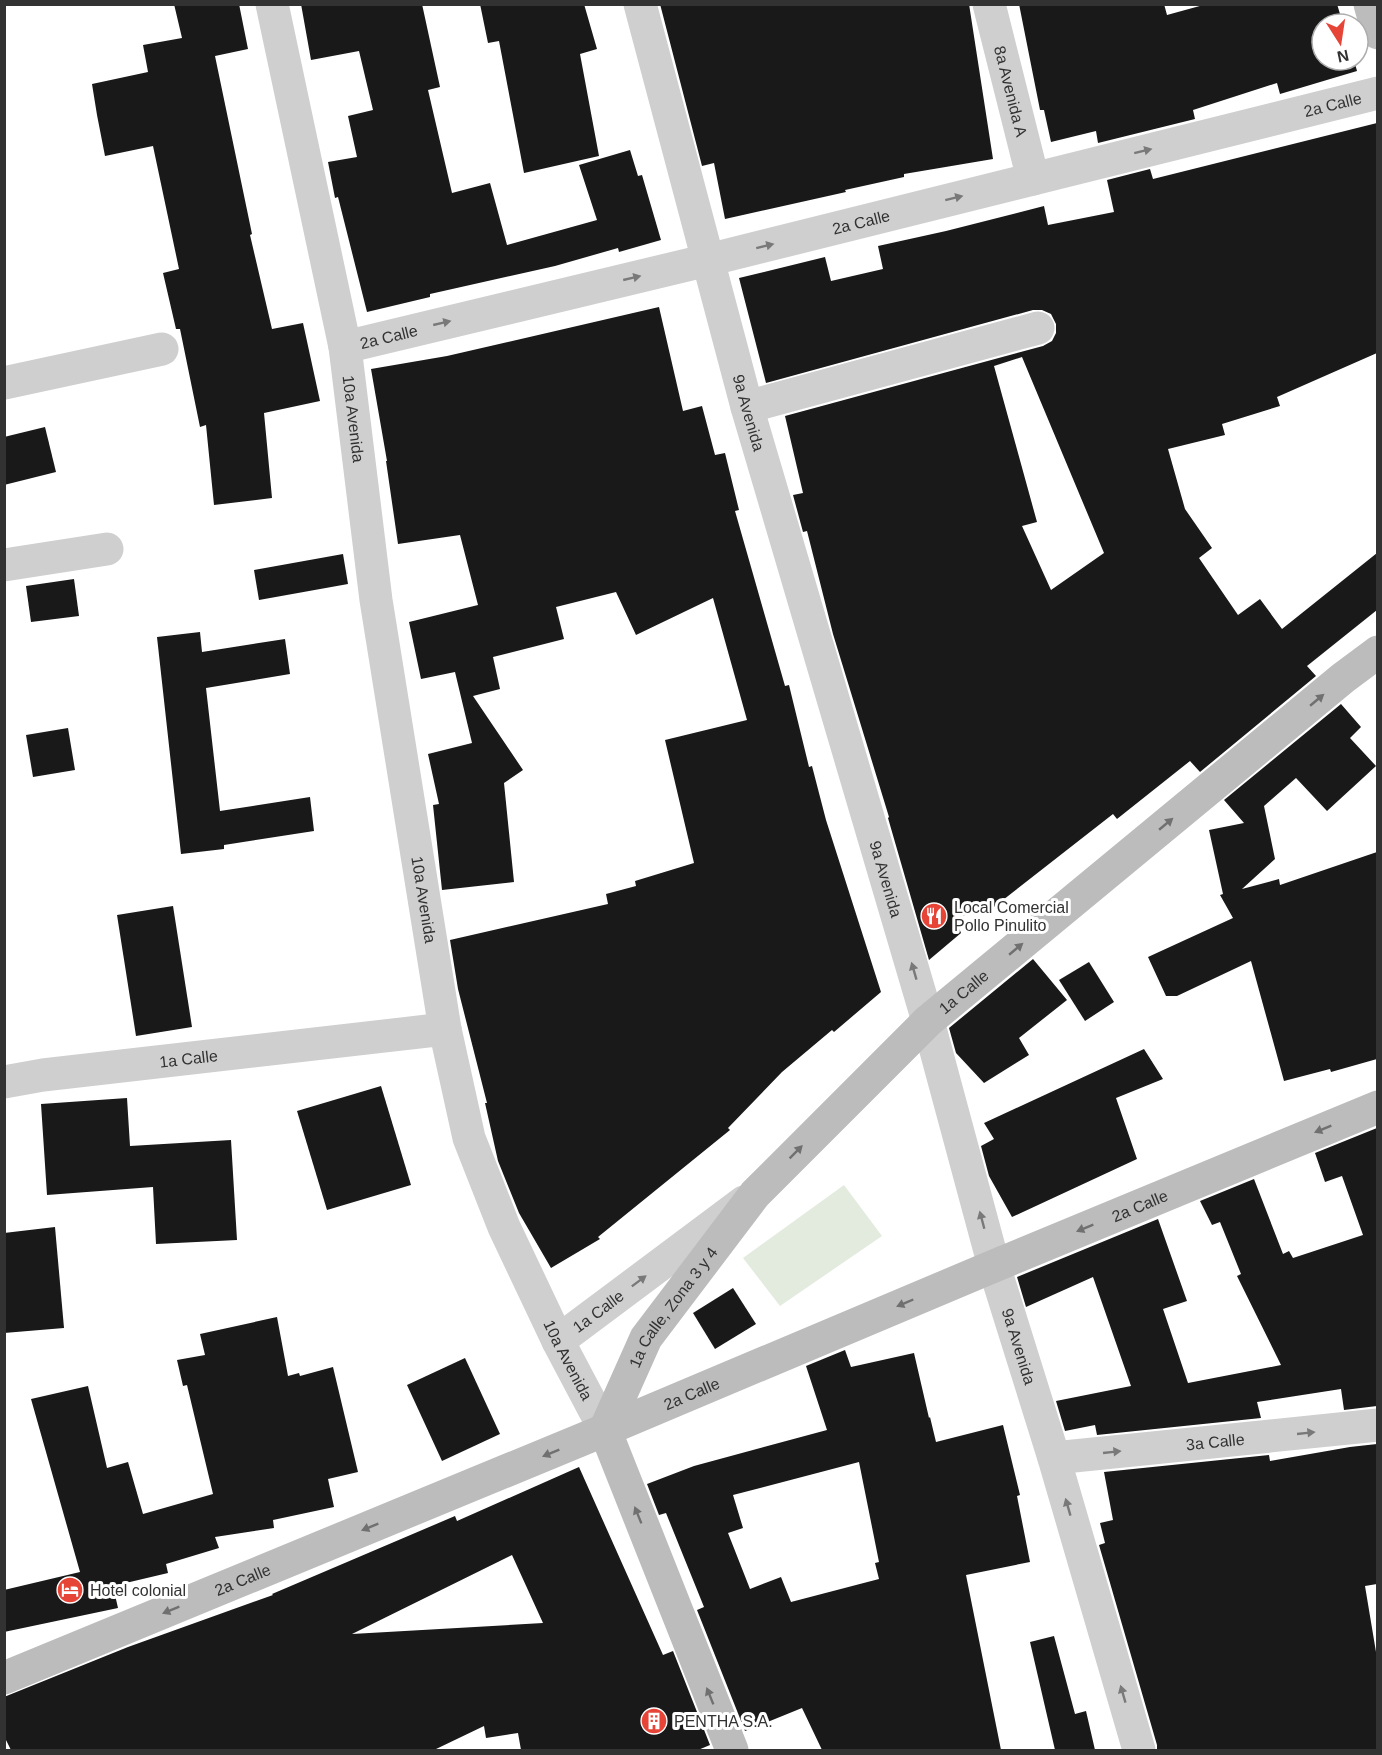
<svg xmlns="http://www.w3.org/2000/svg" width="1382" height="1755" font-family="Helvetica,sans-serif">
<style>
.green{fill:#e3ebde}
.building{fill:#191919;fill-rule:evenodd}
.lines{fill:none;stroke-linecap:round;stroke-linejoin:round}
.minor{stroke:#cfcfcf;stroke-width:33}
.secondary{stroke:#bcbcbc;stroke-width:33}
.oneway{fill:#797979}
.oneway2{fill:#707070}
.labels{text-anchor:middle;stroke-width:6;stroke-linejoin:round;paint-order:stroke}
.street-label{font-size:16px;fill:#323232;stroke:#fff}
.poi-label{font-size:16px;fill:#323232;stroke:#fff;text-anchor:start}
</style>
<rect width="100%" height="100%" fill="#fff"/>
<path class="green" d="M844,1185L882,1236L780,1306L743,1258Z"/>
<g class="building">
<path d="M174,4H239L248,49L215,56L252,234L250,235L272,329L303,323L320,401L264,413L272,498L214,505L206,425L200,427L180,329H176L163,273L179,269L153,146L105,156L97,115L92,84L148,72L143,45L182,38Z"/>
<path d="M301,4H422L440,87L428,90L452,193L490,183L507,245L597,220L579,165L630,150L638,176L642,175L661,240L619,252L618,248L555,266L430,294V297L367,312L338,197L335,198L328,162L357,157L348,116L373,110L359,51L311,60Z"/>
<path d="M480,4H584L597,49L580,54L599,156L524,173L499,41L488,43Z"/>
<path d="M660,4H969L993,159L904,174V177L845,190L846,192L725,219L714,163L702,166Z"/>
<path d="M1019,4H1164L1167,15L1207,4H1337L1343,24H1322V60H1354L1357,71L1280,94L1277,83L1193,110L1195,119L1098,143L1096,131L1051,142L1044,110H1040Z"/>
<path d="M1377,123V353L1277,397L1280,406L1222,424L1225,435L1168,449L1185,509L1212,548L1199,558L1238,615L1260,599L1282,629L1377,553V610L1307,666L1316,676L1200,772L1190,761L1117,819L1113,814L994,907L955,918L961,933L929,960L888,818L889,817L833,634L807,531L803,532L793,495L803,493L785,416L1043,346L1052,341L1056,333V324L1051,314L1042,310H1033L766,383L739,278L825,257L831,281L883,269L878,246L946,231L1044,206L1048,225L1114,212L1107,180L1150,169L1153,179ZM1022,357L1104,553L1051,590L1022,526L1037,522L994,366Z"/>
<path d="M659,307L683,411L702,406L715,455L725,453L739,510L735,511L785,686L789,685L809,767L812,766L826,820L881,992L834,1032L832,1030L782,1072L728,1128L730,1130L598,1237L600,1239L551,1268L519,1213L498,1161L485,1103H487L458,989L450,940L608,904L606,894L636,886L635,881L694,863L665,740L747,720L713,598L636,635L616,592L556,607L564,639L493,657L500,689L473,696L523,770L504,783L514,882L442,890L433,805L439,804L428,754L472,743L455,672L421,679L409,622L478,605L460,535L398,544L386,461H387L371,369L447,356Z"/>
<path d="M45,427L56,472L4,485V437Z"/>
<path d="M343,554L348,584L259,600L254,570Z"/>
<path d="M74,579L79,616L31,622L26,586Z"/>
<path d="M200,632L202,652L285,639L290,674L206,688L220,811L310,797L314,831L224,845V849L181,854L157,637Z"/>
<path d="M1341,704L1361,727L1350,738L1376,766L1327,811L1296,778L1264,806L1275,859L1242,889L1279,879L1280,885L1377,852V1059L1331,1072L1330,1069L1284,1081L1251,961L1177,996H1166L1148,957L1233,918L1220,895L1223,894L1209,830L1244,823L1224,800Z"/>
<path d="M68,728L75,770L33,777L26,735Z"/>
<path d="M173,906L192,1027L136,1036L117,915Z"/>
<path d="M1033,959L1067,1000L1019,1038L1029,1055L984,1083L956,1053L949,1028Z"/>
<path d="M1089,962L1114,1002L1085,1021L1059,980Z"/>
<path d="M1144,1049L1163,1079L1116,1098L1137,1159L1012,1217L989,1176L981,1146L994,1139L984,1123Z"/>
<path d="M381,1086L411,1185L327,1210L297,1111Z"/>
<path d="M127,1098L130,1146L231,1140L237,1240L156,1244L153,1187L47,1195L41,1104Z"/>
<path d="M1377,1128V1406L1344,1410L1341,1389L1257,1402L1261,1418L1097,1435L1095,1425L1065,1431L1056,1401L1131,1386L1093,1277L1026,1307L1017,1277L1158,1219L1187,1301L1163,1309L1188,1383L1281,1365L1237,1276L1241,1274L1220,1222L1212,1225L1200,1201L1254,1179L1283,1254L1289,1251L1293,1258L1363,1235L1342,1176L1325,1182L1315,1153Z"/>
<path d="M55,1227L64,1328L4,1333V1233Z"/>
<path d="M733,1288L756,1324L715,1349L693,1313Z"/>
<path d="M277,1317L288,1376L299,1373L300,1376L333,1367L358,1472L328,1479L334,1507L273,1520L274,1528L215,1537L219,1548L166,1564L168,1573L113,1586L118,1608L4,1632V1590L80,1572L31,1399L88,1386L107,1468L128,1462L143,1514L213,1494L187,1385L183,1386L177,1360L205,1355L200,1334Z"/>
<path d="M845,1350L851,1367L914,1353L929,1418L930,1417L936,1442L1003,1425L1020,1495L1017,1496L1030,1562L966,1575L1001,1750H822L802,1708L745,1731L697,1610L704,1607L666,1513L659,1515L647,1484L694,1466L827,1430L806,1366ZM859,1462L879,1562L875,1563L879,1579L791,1602L781,1577L750,1589L728,1533L743,1528L733,1495Z"/>
<path d="M465,1358L500,1434L442,1461L407,1385Z"/>
<path d="M1377,1444V1584L1365,1586L1377,1658V1750H1157V1745L1099,1545L1105,1543L1100,1523L1113,1520L1104,1472L1269,1455L1270,1461L1350,1447Z"/>
<path d="M579,1467L663,1655L673,1651L710,1745L698,1750H521L518,1733L486,1738L484,1726L434,1750H11L4,1736V1697L128,1647L273,1595L272,1594L455,1516L457,1521ZM512,1555L543,1623L352,1634Z"/>
<path d="M1054,1636L1075,1714L1086,1711L1095,1750H1055L1030,1642Z"/>
</g>
<g class="lines">
<g class="minor">
<path id="s1" d="M272,4L345,347L376,600L445,1029L469,1138L504,1227L558,1341L605,1430"/>
<path id="s2" d="M640,4L747,407L928,1021L994,1266L1054,1458L1139,1750"/>
<path id="s3" d="M989,4L1033,179"/>
<path id="s4" d="M345,347L708,260L1378,93"/>
<path d="M4,383L162,349"/>
<path d="M747,407L1038,328"/>
<path d="M4,565L107,549"/>
<path id="s5" d="M4,1082L43,1075L445,1029"/>
<path id="s6" d="M558,1341L744,1202"/>
<path id="s7" d="M1054,1458L1378,1425"/>
</g>
<g class="secondary">
<path d="M1370,4L1378,33"/>
<path id="s8" d="M605,1430L646,1338L755,1194L928,1021L1343,678L1378,652"/>
<path d="M605,1430L732,1750"/>
<path id="s9" d="M4,1678L605,1430L994,1266L1378,1107"/>
</g>
</g>
<defs><path id="oneway-solid" d="M-6-.8H1V-3.2L6.5 0L1 3.2V.8H-6Z" transform="scale(1.5)"/></defs>
<g class="oneway">
<use href="#oneway-solid" transform="translate(1143 151) rotate(-14)"/>
<use href="#oneway-solid" transform="translate(954 198) rotate(-14)"/>
<use href="#oneway-solid" transform="translate(765 246) rotate(-14)"/>
<use href="#oneway-solid" transform="translate(632 278) rotate(-13)"/>
<use href="#oneway-solid" transform="translate(442 323) rotate(-13)"/>
<use href="#oneway-solid" transform="translate(914 971) rotate(-106)"/>
<use href="#oneway-solid" transform="translate(982 1220) rotate(-105)"/>
<use href="#oneway-solid" transform="translate(639 1281) rotate(-37)"/>
<use href="#oneway-solid" transform="translate(1306 1433) rotate(-6)"/>
<use href="#oneway-solid" transform="translate(1112 1452) rotate(-6)"/>
<use href="#oneway-solid" transform="translate(1068 1507) rotate(-106)"/>
<use href="#oneway-solid" transform="translate(1123 1694) rotate(-106)"/>
</g>
<g class="oneway2">
<use href="#oneway-solid" transform="translate(1317 700) rotate(-40)"/>
<use href="#oneway-solid" transform="translate(1166 824) rotate(-40)"/>
<use href="#oneway-solid" transform="translate(1016 949) rotate(-40)"/>
<use href="#oneway-solid" transform="translate(1323 1129) rotate(158)"/>
<use href="#oneway-solid" transform="translate(796 1152) rotate(-45)"/>
<use href="#oneway-solid" transform="translate(1085 1228) rotate(158)"/>
<use href="#oneway-solid" transform="translate(905 1303) rotate(157)"/>
<use href="#oneway-solid" transform="translate(551 1453) rotate(158)"/>
<use href="#oneway-solid" transform="translate(638 1515) rotate(-112)"/>
<use href="#oneway-solid" transform="translate(370 1527) rotate(158)"/>
<use href="#oneway-solid" transform="translate(171 1610) rotate(158)"/>
<use href="#oneway-solid" transform="translate(710 1696) rotate(-112)"/>
</g>
<defs>
<symbol id="restaurant-disc" viewBox="-11 -11 22 22"><circle r="9.5" fill="#e64437" stroke="#fff"/><path d="M-5-6h1v4h1v-4h1v4h1v-4h1v5L-1.5 .5V6h-2V.5L-5-1ZM5-6V6H3V1.5H1.5Q1.5-4 5-6Z" fill="#fff"/></symbol>
<symbol id="hotel-disc" viewBox="-11 -11 22 22"><circle r="9.5" fill="#e64437" stroke="#fff"/><path d="M-6-4.5h1.5V1H6V5H4.5V3h-9V5H-6ZM-4 0a1.8 1.8 0 1 1 3.6 0ZM.5 0V-2.5h3Q6-2.5 6 0Z" fill="#fff"/></symbol>
<symbol id="building-disc" viewBox="-11 -11 22 22"><circle r="9.5" fill="#e64437" stroke="#fff"/><path d="M-4-6H4V6H1V3H-1V6H-4ZM-2.5-4.3h1.7v1.8h-1.7ZM.8-4.3h1.7v1.8H.8ZM-2.5-1h1.7V.8h-1.7ZM.8-1h1.7V.8H.8Z" fill="#fff"/></symbol>
</defs>
<g fill-rule="evenodd">
<use href="#restaurant-disc" x="919" y="901" width="30" height="30"/>
<use href="#hotel-disc" x="55" y="1575" width="30" height="30"/>
<use href="#building-disc" x="639" y="1706" width="30" height="30"/>
</g>
<g class="labels">
<g class="street-label">
<text dy="6" stroke="none"><textPath href="#s3" startOffset="90">8a Avenida A</textPath></text>
<text dy="6" stroke="none"><textPath href="#s4" startOffset="1017">2a Calle</textPath></text>
<text dy="6" stroke="none"><textPath href="#s4" startOffset="531">2a Calle</textPath></text>
<text dy="6" stroke="none"><textPath href="#s4" startOffset="45">2a Calle</textPath></text>
<text dy="6" stroke="none"><textPath href="#s2" startOffset="423">9a Avenida</textPath></text>
<text dy="6" stroke="none"><textPath href="#s1" startOffset="423">10a Avenida</textPath></text>
<text dy="6" stroke="none"><textPath href="#s2" startOffset="909">9a Avenida</textPath></text>
<text dy="6" stroke="none"><textPath href="#s1" startOffset="909">10a Avenida</textPath></text>
<text dy="6" stroke="none"><textPath href="#s8" startOffset="572">1a Calle</textPath></text>
<text dy="6" stroke="none"><textPath href="#s5" startOffset="186">1a Calle</textPath></text>
<text dy="6" stroke="none"><textPath href="#s9" startOffset="1230">2a Calle</textPath></text>
<text dy="6" stroke="none"><textPath href="#s8" startOffset="141">1a Calle, Zona 3 y 4</textPath></text>
<text dy="6" stroke="none"><textPath href="#s6" startOffset="50">1a Calle</textPath></text>
<text dy="6" stroke="none"><textPath href="#s2" startOffset="1395">9a Avenida</textPath></text>
<text dy="6" stroke="none"><textPath href="#s1" startOffset="1395">10a Avenida</textPath></text>
<text dy="6" stroke="none"><textPath href="#s9" startOffset="744">2a Calle</textPath></text>
<text dy="6" stroke="none"><textPath href="#s7" startOffset="162">3a Calle</textPath></text>
<text dy="6" stroke="none"><textPath href="#s9" startOffset="258">2a Calle</textPath></text>
</g>
<g class="poi-label">
<text x="954" y="913">Local Comercial<tspan x="954" dy="18">Pollo Pinulito</tspan></text>
<text x="90" y="1596">Hotel colonial</text>
<text x="674" y="1727">PENTHA S.A.</text>
</g>
</g>
<rect width="1382" height="1755" fill="none" stroke="#323232" stroke-width="12"/>
<g transform="translate(1340 42) rotate(168)"><circle r="28" fill="#ffffff" stroke="#adadad" stroke-width="1.5"/>
<path d="M0-4.5L10 22L0 15L-10 22Z" fill="#e64437"/>
<text y="-9" font-size="16" font-weight="bold" text-anchor="middle" fill="#323232">N</text>
</g>
</svg>
